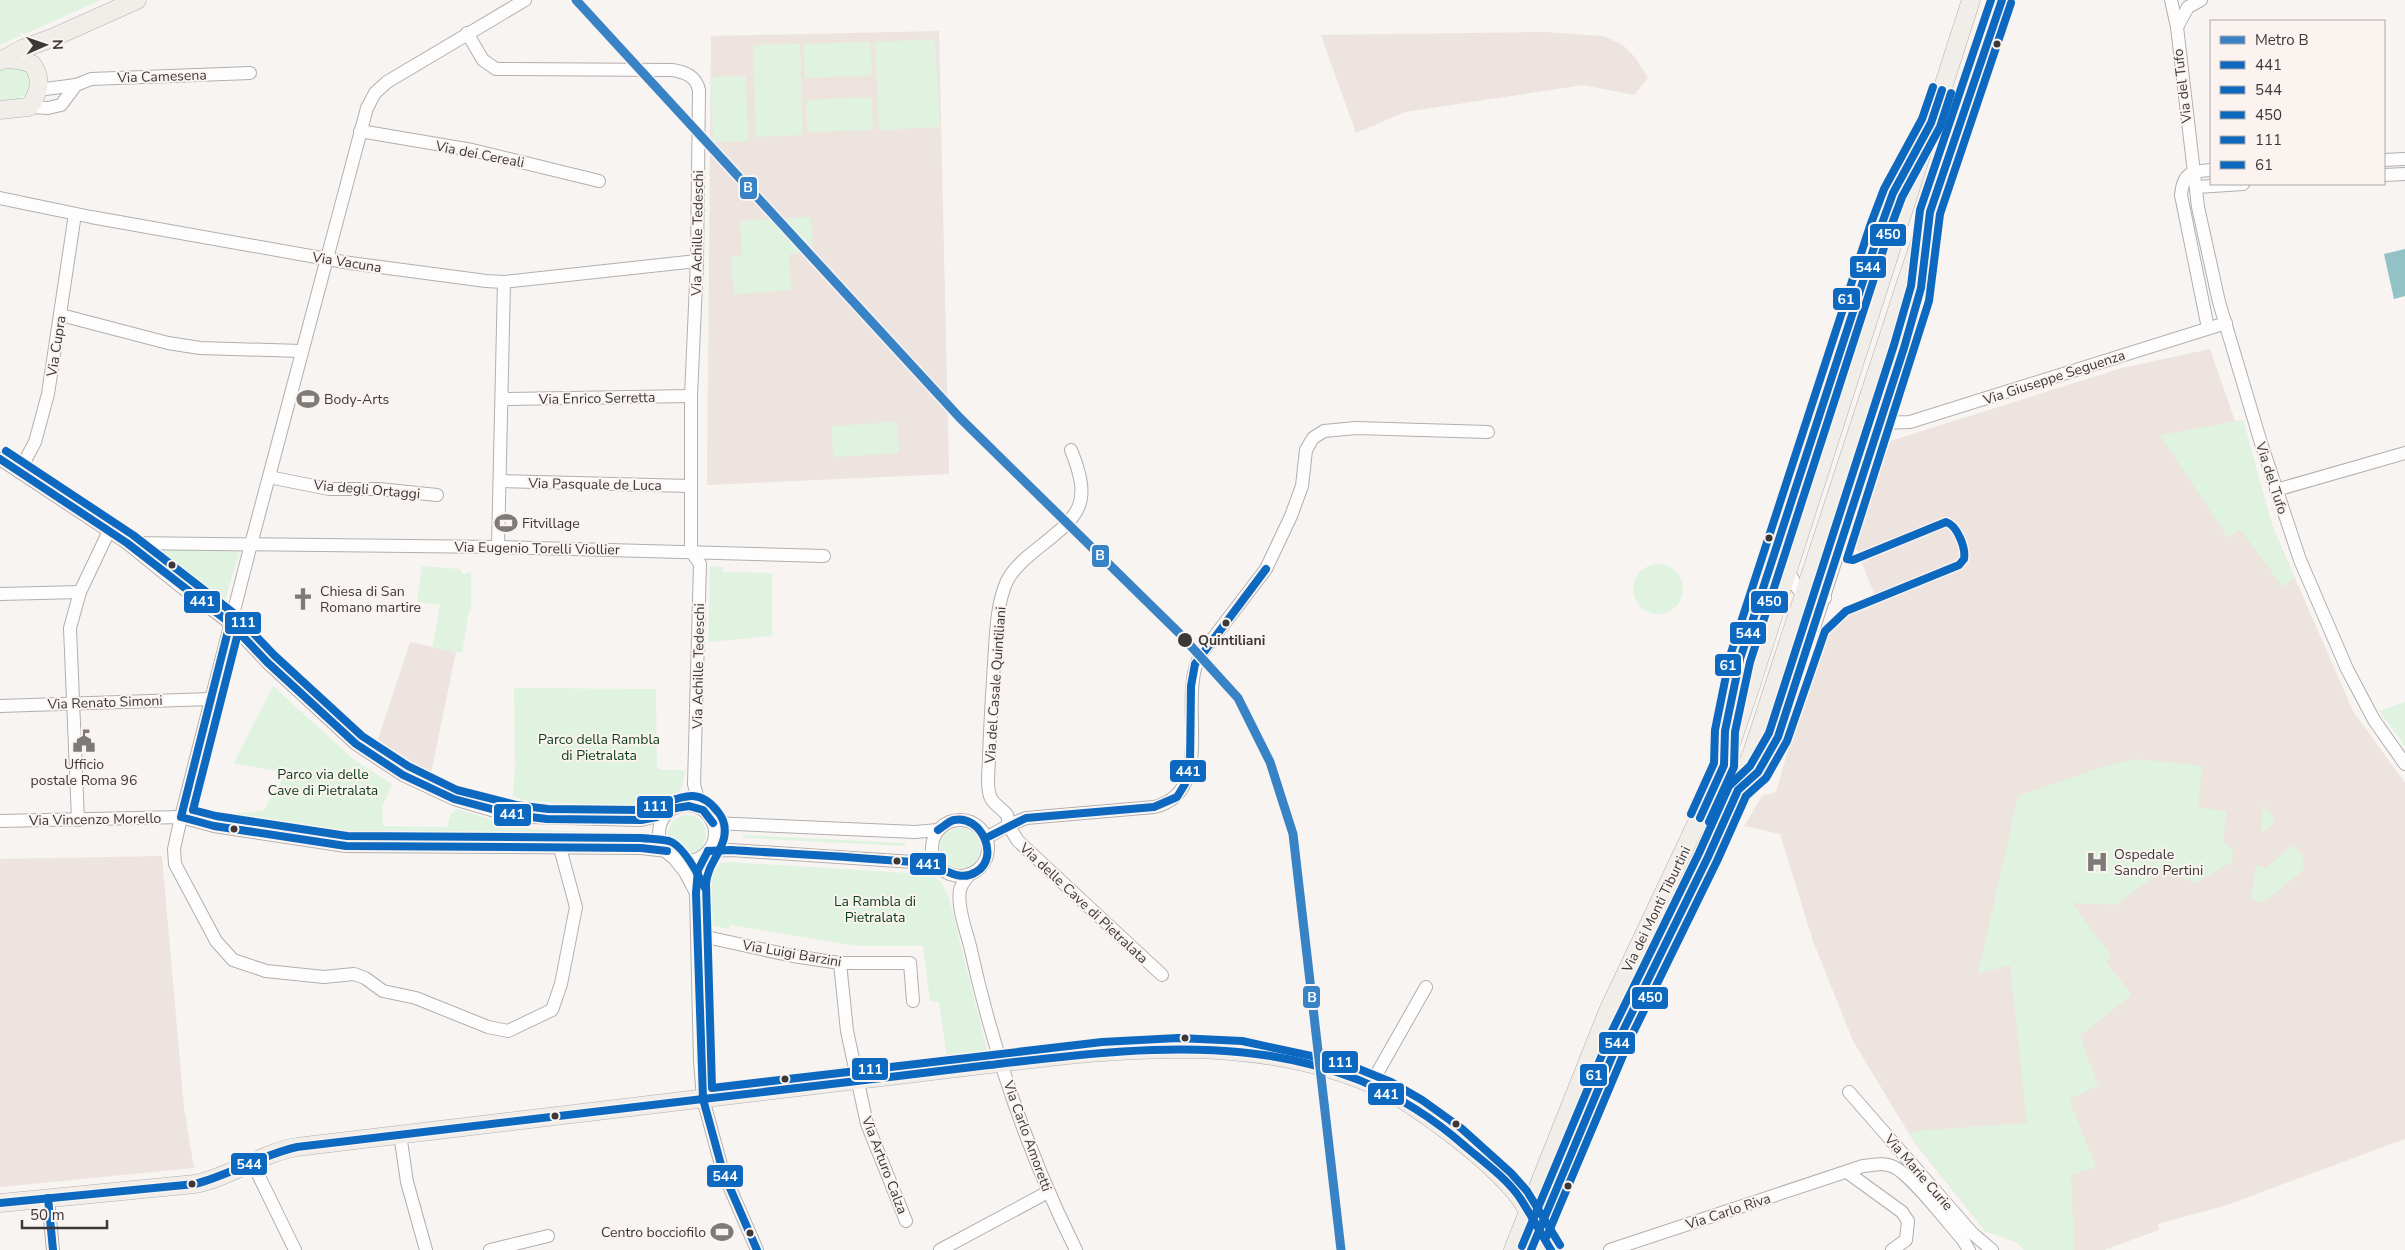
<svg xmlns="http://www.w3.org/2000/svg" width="2405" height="1250" font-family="'Nunito Sans',sans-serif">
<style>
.built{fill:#ede3df}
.green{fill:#dff3e0}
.water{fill:#92c2c6}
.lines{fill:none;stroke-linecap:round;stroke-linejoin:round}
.street-casing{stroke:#b2afae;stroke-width:14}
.secondary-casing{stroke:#b2afae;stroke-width:19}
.street{stroke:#fefdfd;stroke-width:12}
.secondary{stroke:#f1eee9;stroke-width:18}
.bus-1-casing{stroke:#faf3f0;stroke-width:11}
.bus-2-casing{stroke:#faf3f0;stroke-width:11}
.bus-3-casing{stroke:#faf3f0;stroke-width:11}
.bus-4-casing{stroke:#faf3f0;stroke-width:11}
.bus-5-casing{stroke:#faf3f0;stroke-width:11}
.bus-1{stroke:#0c69bf;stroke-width:8}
.bus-2{stroke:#0c69bf;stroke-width:8}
.bus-3{stroke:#0c69bf;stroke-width:8}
.bus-4{stroke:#0c69bf;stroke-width:8}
.bus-5{stroke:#0c69bf;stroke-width:8}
.metro-1-casing{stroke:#faf3f0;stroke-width:12}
.metro-1{stroke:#3783c6;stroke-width:9}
.bus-dot{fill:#3b3837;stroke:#faf3f0;stroke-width:2}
.labels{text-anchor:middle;stroke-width:4;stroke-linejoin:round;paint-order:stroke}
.street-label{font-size:14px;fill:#3b3837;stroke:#faf3f0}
.poi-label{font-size:14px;fill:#3b3837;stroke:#faf3f0;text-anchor:start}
.stop-label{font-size:14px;font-weight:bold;fill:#3b3837;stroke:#faf3f0;text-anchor:start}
.park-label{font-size:14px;fill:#0a3d1a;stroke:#faf3f0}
.line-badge{stroke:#faf3f0;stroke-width:2}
.badge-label{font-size:14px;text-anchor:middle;font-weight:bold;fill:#fff}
</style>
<rect width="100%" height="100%" fill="#f8f4f2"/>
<g class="built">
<path d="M939,31L949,474L707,485L711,36Z"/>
<path d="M1544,32L1603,36L1623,45L1634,56L1648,78L1634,95L1583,85L1405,112L1356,133L1321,35Z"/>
<path d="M2210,349L2235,421L2243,420L2272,525L2353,711L2405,783V1139L2224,1206L2158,1224L2159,1230L2104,1250H2024L2018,1243L1985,1231L1914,1142L1853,1041L1813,941L1780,834L1744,826L1762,796L1776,792L1810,673L1833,625L1848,609L1875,596L1854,543L1887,442L2122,368Z"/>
<path d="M410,642L456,652L431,773L378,740Z"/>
<path d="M162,856L184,1108L194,1168L0,1187V859Z"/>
</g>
<g class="green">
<path d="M0,0H101L0,45Z"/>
<path d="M935,39L940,127L879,130L875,42Z"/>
<path d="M870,42L872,75L805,78L804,44Z"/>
<path d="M800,44L803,135L756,137L753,45Z"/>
<path d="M10,65L30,71V92L18,99L0,101V69Z"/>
<path d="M746,76L748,141L713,142L711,77Z"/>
<path d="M872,97L873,130L807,132L806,100Z"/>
<path d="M811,217L813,252L789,254L791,290L734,294L731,257L742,256L740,221Z"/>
<path d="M2243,420L2272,525L2294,577L2283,587L2240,529L2228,538L2160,435Z"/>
<path d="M897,422L899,453L833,457L832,426Z"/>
<path d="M150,547H241L221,612Z"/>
<circle cx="1658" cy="589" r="25"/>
<path d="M422,566L459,569L463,574L471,572V609L469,610L462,653L432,648L440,605L417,602Z"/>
<path d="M710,566L723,567V572L772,573V636L708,642Z"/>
<path d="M273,686L353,759L392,784L382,808L383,826L447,827L451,813L453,814L456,809L502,822V825C545,832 588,832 631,832V835L363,833L332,830L270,820L269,826L220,819V814L263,811L286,773L234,763Z"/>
<path d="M514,688L656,689L657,767L660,770H685L682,787L678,792L660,803L651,804L622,806L525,801L513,796L515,768Z"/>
<path d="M2405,702V746L2379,711Z"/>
<path d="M2137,759L2202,766L2198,807L2227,811L2223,841L2233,850L2232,862L2195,883L2163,869L2116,905L2072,903L2111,956L2106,962L2132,995L2080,1036L2098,1086L2069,1099L2096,1167L2071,1175L2074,1250H2024L2018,1243L1985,1231L1909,1134L1914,1131L2027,1123L2010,965L1978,974L2018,796L2105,766Z"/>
<path d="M2263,803L2276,822L2261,834Z"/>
<circle cx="687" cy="834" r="19"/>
<circle cx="960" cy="848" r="20"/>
<path d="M743,835L905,843V846L743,838Z"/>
<path d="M2293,845L2303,856L2304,869L2266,901L2257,902L2251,897L2256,865L2266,868Z"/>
<path d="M729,862L925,874C940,876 943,885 949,898L987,1050L985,1053L947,1058L939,1002L930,1001L923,946H857L730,925L729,929L709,925L707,871L713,864Z"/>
</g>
<path class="water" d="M2405,249V296L2394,299L2384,254Z"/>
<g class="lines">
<defs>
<g id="street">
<path d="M525,0L387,82L375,93L367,108L251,544L181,817L174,849L175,864L216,941L233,960L266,971L324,977L354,974L365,978L383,991L416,998L488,1027L508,1031L552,1010L561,984L576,907L560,848"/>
<path d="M2171,0L2177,27L2198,207L2219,302L2261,443L2300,560L2347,669L2374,720L2405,764"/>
<path d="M2177,27L2188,7L2201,0"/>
<path d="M467,33L483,60L496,69L672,70C685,72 696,76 699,90L697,261L691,396V551"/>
<path d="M38,90L76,85L91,79L250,73"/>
<path d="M29,107L48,108L61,105L76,85"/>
<path d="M360,131L472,150L599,181"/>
<path d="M2384,160L2405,159"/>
<path d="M2384,175L2405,174"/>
<path d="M2197,187L2243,184"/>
<path d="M0,198L91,217L350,263L486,281L504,282L697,261"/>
<path d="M61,315L168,343L200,348L302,351"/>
<path d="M2208,328L2181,195C2183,173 2191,171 2211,170"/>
<path d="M502,399L691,396"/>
<path d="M1880,423L1910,422L2226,323"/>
<path d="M1071,450C1095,509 1076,517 1032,553C1022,561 1013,569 1007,581C996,605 996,636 994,663C992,695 990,726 989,758C989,769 986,785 990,796C993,805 1002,808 1007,815L1010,828L1018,841L1162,975"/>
<path d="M0,459L127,543L184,589L230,623L267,662L356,744L403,775L454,799L495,811L529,817L641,820L668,813"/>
<path d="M19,472L35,442L48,394L75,214"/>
<path d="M269,477L329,489H379L437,495"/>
<path d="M500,481L690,486"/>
<path d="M2276,490L2405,453"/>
<path d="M127,543L498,547L824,556"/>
<path d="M498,547L504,282"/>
<path d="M691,551L700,564L694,784L700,808"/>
<path d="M1788,570L1798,589L1825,598"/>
<path d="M0,594L80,592"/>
<path d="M0,706L211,699"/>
<path d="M1724,752L1727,720L1740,659L1885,215L1918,147"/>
<path d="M1738,790L1758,772L1768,757L1792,696L1904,348L1921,288L1927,237"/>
<circle cx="687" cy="833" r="28"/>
<path d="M78,820L70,628L80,592L109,531"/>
<circle cx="960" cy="848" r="28"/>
<path d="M0,821L181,817L214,826L346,846L641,848L667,851"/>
<path d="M713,823L915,832L938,830"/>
<path d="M986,838L1009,825L1026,818L1154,807C1219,792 1175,697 1201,654L1266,569L1291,516L1302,486L1306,450L1313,438L1324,431L1356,428L1488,432"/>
<path d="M708,851L731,850L913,862L939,866"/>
<path d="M705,854L698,870L696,893L700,1060L703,1099L723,1172L757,1250"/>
<path d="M673,857L685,872L695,891"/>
<path d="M970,874C966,879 961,884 960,890C957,907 966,930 970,946C993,1051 1028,1154 1076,1250"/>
<path d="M697,935L793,956L840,963H910L913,1001"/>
<path d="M840,963L847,1031L867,1124L906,1221"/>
<path d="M1371,1084L1426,987"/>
<path d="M1849,1092L1972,1233L1992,1250"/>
<path d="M400,1134L407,1182L426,1250"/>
<path d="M252,1162L295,1250"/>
<path d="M1847,1172L1902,1212L1908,1221L1906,1240L1892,1250"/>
<path d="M48,1198L53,1250"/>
<path d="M490,1250L548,1236"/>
<path d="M940,1250L1048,1192"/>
<path d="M1610,1250L1863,1166C1874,1165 1884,1162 1894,1167C1912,1176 1948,1223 1963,1240L1969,1250"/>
</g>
<g id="secondary">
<path d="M0,61L22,49L52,38L137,0"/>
<path d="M0,110L29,107C39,94 43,78 32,64L19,60L5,59"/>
<path d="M0,1203L195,1184C231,1177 261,1153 297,1147L1058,1056C1167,1045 1283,1041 1385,1090C1405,1099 1424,1114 1442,1127C1468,1146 1494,1167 1515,1192C1529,1209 1538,1232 1551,1250"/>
<path d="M1513,1250L1608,1011L1724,765L1752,682L1971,0"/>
<path d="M1531,1250L1621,1035L1708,857L1752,753L1906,283L2002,0"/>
</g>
</defs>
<use href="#street" class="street-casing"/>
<use href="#secondary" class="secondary-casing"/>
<use href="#street" class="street"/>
<use href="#secondary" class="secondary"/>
<defs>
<g id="bus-1">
<path d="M0,459L127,543L230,623L267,662L356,744L403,775L454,799L514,815L547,819L641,820L657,817L676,808L689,806L703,810L713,823"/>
<path d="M230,623L181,817L214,826L346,846L641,848L667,851"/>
<path d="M986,838L1026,818L1154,807L1177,797L1185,784L1190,765L1191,686L1195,664L1266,569"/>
<path d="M708,851L731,850C795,854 858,857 922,863C941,864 957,884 976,872C1001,858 981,814 954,820C949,821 943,827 938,830"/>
<path d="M703,1099C798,1088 894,1077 989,1065C1160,1045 1326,1023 1466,1147C1485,1163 1506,1178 1520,1198C1531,1215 1541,1233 1551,1250"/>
<path d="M703,1099L696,893L698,870L708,851"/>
</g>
<g id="bus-2">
<path d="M1700,818L1724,765L1725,731L1740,659L1880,229L1893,193L1931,123L1942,90"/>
<path d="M703,1099L723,1172L757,1250"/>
<path d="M48,1198L53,1250"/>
<path d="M0,1203L195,1184C230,1175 261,1155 297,1147L703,1099"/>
<path d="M1531,1250L1621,1035L1708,857L1738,790L1758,772L1778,737L1904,348L1921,288L1930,212L2002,0"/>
</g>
<g id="bus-3">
<path d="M1709,822L1734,767L1735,732L1750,662L1889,232L1902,197L1940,127L1951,93"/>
<path d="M1547,1236L1630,1039L1717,861L1746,796L1766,778L1787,741L1825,631L1846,611L1959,565L1964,559C1966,548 1957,525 1946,522L1853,560L1847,559L1929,301L1940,214L2011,3"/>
</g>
<g id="bus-4">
<path d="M6,451L133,535L236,615L274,655L362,736L408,766L457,790L516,805L548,809L640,810C670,807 693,779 718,812C724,819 726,828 724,838C720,855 707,866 706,884L712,1088L1102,1042L1178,1038L1242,1041L1344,1063L1391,1082L1422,1100L1461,1128L1511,1173L1527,1191L1560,1245"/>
<path d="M240,625L193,810L216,816L347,836L641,838C650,839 660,839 669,841C683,845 699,876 705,888"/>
</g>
<g id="bus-5">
<path d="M1691,814L1714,763L1715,730L1730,656L1870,226L1884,189L1922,119L1933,87"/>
<path d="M1522,1246L1612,1031L1699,853L1729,786L1750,766L1769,733L1894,345L1911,286L1920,210L1991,0"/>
</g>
</defs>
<use href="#bus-1" class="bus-1-casing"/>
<use href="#bus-2" class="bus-2-casing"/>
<use href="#bus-3" class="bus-3-casing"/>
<use href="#bus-4" class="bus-4-casing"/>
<use href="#bus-5" class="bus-5-casing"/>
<use href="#bus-1" class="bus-1"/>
<use href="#bus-2" class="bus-2"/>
<use href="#bus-3" class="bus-3"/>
<use href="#bus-4" class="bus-4"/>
<use href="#bus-5" class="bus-5"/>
<defs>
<path id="metro-1" d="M576,0L960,418L1179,633L1238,698L1270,762L1293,834L1341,1250"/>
</defs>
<use href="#metro-1" class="metro-1-casing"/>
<use href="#metro-1" class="metro-1"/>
</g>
<defs>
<symbol id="stadium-bare" viewBox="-9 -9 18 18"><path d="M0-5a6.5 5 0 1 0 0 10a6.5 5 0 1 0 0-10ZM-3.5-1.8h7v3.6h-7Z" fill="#7d7a78" stroke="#faf3f0" stroke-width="2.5" paint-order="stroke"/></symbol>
<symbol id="church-bare" viewBox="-9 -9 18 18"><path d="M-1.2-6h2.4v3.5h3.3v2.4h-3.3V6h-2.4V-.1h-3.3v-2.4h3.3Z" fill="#7d7a78" stroke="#faf3f0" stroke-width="2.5" paint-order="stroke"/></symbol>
<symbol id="civic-bare" viewBox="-9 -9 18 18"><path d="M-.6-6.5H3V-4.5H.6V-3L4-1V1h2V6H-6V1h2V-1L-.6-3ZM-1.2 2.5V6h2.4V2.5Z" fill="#7d7a78" stroke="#faf3f0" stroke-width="2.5" paint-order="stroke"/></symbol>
<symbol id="hospital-bare" viewBox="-9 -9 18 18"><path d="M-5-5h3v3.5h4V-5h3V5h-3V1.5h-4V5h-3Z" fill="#7d7a78" stroke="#faf3f0" stroke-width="2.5" paint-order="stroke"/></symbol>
</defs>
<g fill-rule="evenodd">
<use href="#stadium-bare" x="292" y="383" width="32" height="32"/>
<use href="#stadium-bare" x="490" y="507" width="32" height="32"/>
<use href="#church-bare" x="287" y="583" width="32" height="32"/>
<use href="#civic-bare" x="68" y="725" width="32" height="32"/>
<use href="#hospital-bare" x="2081" y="846" width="32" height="32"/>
<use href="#stadium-bare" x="706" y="1216" width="32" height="32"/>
</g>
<g class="bus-dot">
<circle cx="1997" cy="44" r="4.5"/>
<circle cx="1769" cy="538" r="4.5"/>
<circle cx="172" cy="565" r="4.5"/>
<circle cx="1226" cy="623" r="4.5"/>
<circle cx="1185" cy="640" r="8"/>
<circle cx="234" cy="829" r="4.5"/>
<circle cx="897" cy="861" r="4.5"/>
<circle cx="1185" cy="1038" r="4.5"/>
<circle cx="785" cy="1079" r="4.5"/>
<circle cx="555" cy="1116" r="4.5"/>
<circle cx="1456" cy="1124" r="4.5"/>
<circle cx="192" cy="1184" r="4.5"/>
<circle cx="1568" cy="1186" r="4.5"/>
<circle cx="750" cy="1233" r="4.5"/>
</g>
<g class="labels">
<g class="street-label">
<text transform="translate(162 76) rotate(-2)" y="5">Via Camesena</text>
<text transform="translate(2182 86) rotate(-97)" y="5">Via del Tufo</text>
<text transform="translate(480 154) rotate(11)" y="5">Via dei Cereali</text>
<text transform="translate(697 233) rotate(-89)" y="5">Via Achille Tedeschi</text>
<text transform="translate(347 262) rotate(9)" y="5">Via Vacuna</text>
<text transform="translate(56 346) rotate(-81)" y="5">Via Cupra</text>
<text transform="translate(2054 377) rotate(-18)" y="5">Via Giuseppe Seguenza</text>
<text transform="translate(597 398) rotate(-1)" y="5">Via Enrico Serretta</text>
<text transform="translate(2272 478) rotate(72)" y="5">Via del Tufo</text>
<text transform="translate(595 484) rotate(1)" y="5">Via Pasquale de Luca</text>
<text transform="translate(367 489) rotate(5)" y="5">Via degli Ortaggi</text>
<text transform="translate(537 548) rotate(1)" y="5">Via Eugenio Torelli Viollier</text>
<text transform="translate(698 666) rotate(-89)" y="5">Via Achille Tedeschi</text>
<text transform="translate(995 685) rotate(-86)" y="5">Via del Casale Quintiliani</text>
<text transform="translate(105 702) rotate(-2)" y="5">Via Renato Simoni</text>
<text transform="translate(95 819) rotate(-1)" y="5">Via Vincenzo Morello</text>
<text transform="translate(1084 903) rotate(43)" y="5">Via delle Cave di Pietralata</text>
<text transform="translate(1656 909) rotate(-64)" y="5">Via dei Monti Tiburtini</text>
<text transform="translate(792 953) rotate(10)" y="5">Via Luigi Barzini</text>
<text transform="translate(1028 1136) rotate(70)" y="5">Via Carlo Amoretti</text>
<text transform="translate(885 1165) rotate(69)" y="5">Via Arturo Calza</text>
<text transform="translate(1919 1172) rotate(49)" y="5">Via Marie Curie</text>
<text transform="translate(1728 1211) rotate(-18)" y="5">Via Carlo Riva</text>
</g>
<g class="poi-label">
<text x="324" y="404">Body-Arts</text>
<text x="522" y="528">Fitvillage</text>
<text x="320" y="596">Chiesa di San<tspan x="320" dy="16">Romano martire</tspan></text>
<text x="84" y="769" text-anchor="middle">Ufficio<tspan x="84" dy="16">postale Roma 96</tspan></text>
<text x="2114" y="859">Ospedale<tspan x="2114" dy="16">Sandro Pertini</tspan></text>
<text x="706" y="1237" text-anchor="end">Centro bocciofilo</text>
</g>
<g class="stop-label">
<text x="1198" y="645">Quintiliani</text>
</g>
<g class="park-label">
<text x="599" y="744">Parco della Rambla<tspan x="599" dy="16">di Pietralata</tspan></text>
<text x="323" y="779">Parco via delle<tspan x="323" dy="16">Cave di Pietralata</tspan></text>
<text x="875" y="906">La Rambla di<tspan x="875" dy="16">Pietralata</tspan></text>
</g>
</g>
<g class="line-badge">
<rect x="739" y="176" width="19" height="24" rx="5" fill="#3783c6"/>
<rect x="1869" y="223" width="38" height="24" rx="5" fill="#0c69bf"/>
<rect x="1849" y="255" width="38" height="24" rx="5" fill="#0c69bf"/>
<rect x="1832" y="287" width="29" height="24" rx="5" fill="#0c69bf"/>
<rect x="1091" y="544" width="19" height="24" rx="5" fill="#3783c6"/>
<rect x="183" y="590" width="38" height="24" rx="5" fill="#0c69bf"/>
<rect x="1750" y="590" width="39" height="24" rx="5" fill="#0c69bf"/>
<rect x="224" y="611" width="38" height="24" rx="5" fill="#0c69bf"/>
<rect x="1729" y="621" width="38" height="24" rx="5" fill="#0c69bf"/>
<rect x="1714" y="653" width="28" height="24" rx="5" fill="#0c69bf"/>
<rect x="1169" y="759" width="38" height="24" rx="5" fill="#0c69bf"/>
<rect x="636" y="795" width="38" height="24" rx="5" fill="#0c69bf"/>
<rect x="493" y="803" width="39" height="24" rx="5" fill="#0c69bf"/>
<rect x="909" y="852" width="38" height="24" rx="5" fill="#0c69bf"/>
<rect x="1302" y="985" width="19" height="24" rx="5" fill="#3783c6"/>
<rect x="1631" y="986" width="38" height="24" rx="5" fill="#0c69bf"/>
<rect x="1598" y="1031" width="38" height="24" rx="5" fill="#0c69bf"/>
<rect x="1321" y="1050" width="38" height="24" rx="5" fill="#0c69bf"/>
<rect x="851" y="1057" width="38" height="24" rx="5" fill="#0c69bf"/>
<rect x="1579" y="1063" width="29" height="24" rx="5" fill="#0c69bf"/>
<rect x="1367" y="1082" width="38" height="24" rx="5" fill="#0c69bf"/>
<rect x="230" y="1152" width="38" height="24" rx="5" fill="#0c69bf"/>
<rect x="706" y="1164" width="38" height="24" rx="5" fill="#0c69bf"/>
</g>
<g class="badge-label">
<text x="748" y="192">B</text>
<text x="1888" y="239">450</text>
<text x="1868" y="272">544</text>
<text x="1846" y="304">61</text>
<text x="1100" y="560">B</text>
<text x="202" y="606">441</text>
<text x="1769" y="606">450</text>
<text x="243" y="627">111</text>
<text x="1748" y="638">544</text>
<text x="1728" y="670">61</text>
<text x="1188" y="776">441</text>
<text x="655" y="811">111</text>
<text x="512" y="819">441</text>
<text x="928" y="869">441</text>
<text x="1312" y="1002">B</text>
<text x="1650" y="1002">450</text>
<text x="1617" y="1048">544</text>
<text x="1340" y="1067">111</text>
<text x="870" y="1074">111</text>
<text x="1594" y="1080">61</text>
<text x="1386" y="1099">441</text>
<text x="249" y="1169">544</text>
<text x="725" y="1181">544</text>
</g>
<rect x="2210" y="20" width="175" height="165" fill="#faf3f0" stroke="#aea8a6"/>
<rect x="2220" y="36" width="25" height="8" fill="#3783c6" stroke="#aea8a6"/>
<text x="2255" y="45" font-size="15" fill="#3b3837">Metro B</text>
<rect x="2220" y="61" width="25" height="8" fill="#0c69bf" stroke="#aea8a6"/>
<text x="2255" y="70" font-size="15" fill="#3b3837">441</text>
<rect x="2220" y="86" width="25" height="8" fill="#0c69bf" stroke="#aea8a6"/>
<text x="2255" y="95" font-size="15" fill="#3b3837">544</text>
<rect x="2220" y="111" width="25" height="8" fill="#0c69bf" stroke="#aea8a6"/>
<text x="2255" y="120" font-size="15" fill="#3b3837">450</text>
<rect x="2220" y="136" width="25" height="8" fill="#0c69bf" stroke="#aea8a6"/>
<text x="2255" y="145" font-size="15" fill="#3b3837">111</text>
<rect x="2220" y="161" width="25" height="8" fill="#0c69bf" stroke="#aea8a6"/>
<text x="2255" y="170" font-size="15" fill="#3b3837">61</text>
<g transform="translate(45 45) rotate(88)" stroke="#faf3f0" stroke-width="4" paint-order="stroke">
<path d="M0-4L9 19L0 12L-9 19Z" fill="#3b3837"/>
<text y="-8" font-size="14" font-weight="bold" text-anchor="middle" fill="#3b3837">N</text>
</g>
<path d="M22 1220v8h85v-8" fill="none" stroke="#3b3837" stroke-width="2.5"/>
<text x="30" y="1220" font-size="15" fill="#3b3837" stroke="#faf3f0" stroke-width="4" paint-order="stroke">50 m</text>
</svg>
